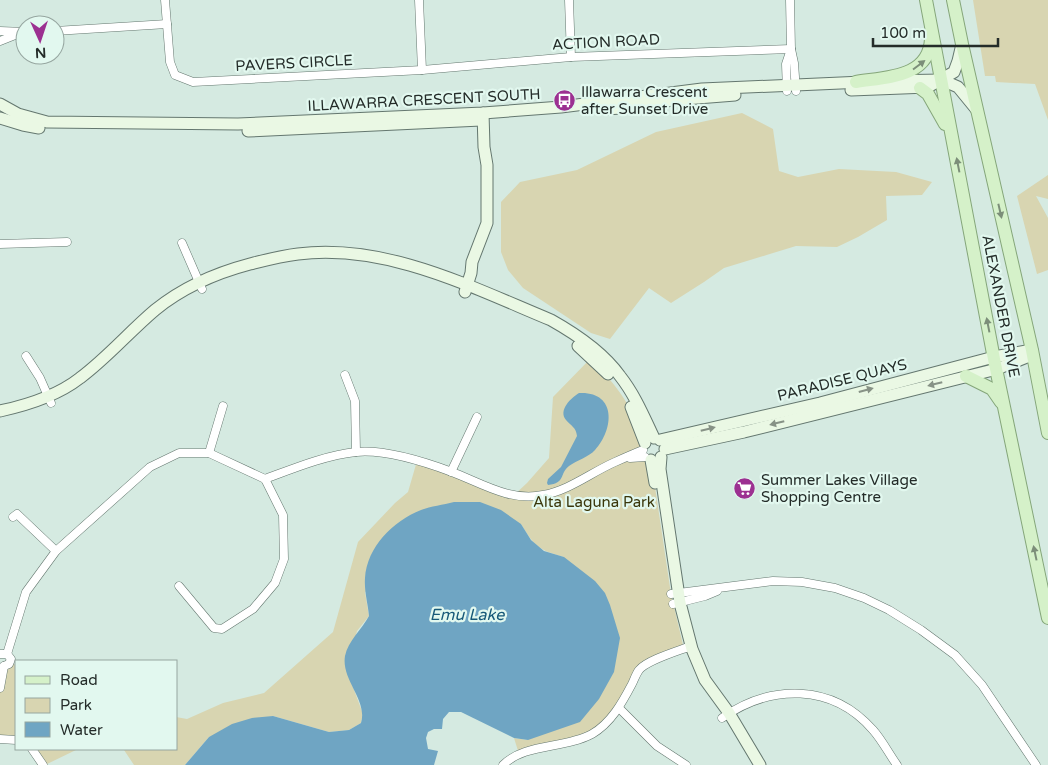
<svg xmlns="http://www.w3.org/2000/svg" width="1048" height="765" font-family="'Varela Round',sans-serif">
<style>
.green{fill:#d8d5b1}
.water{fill:#6fa5c3}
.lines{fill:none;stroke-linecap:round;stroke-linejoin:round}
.street-casing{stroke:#64776f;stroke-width:9}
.secondary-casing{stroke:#64776f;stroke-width:13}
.primary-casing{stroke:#85a67a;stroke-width:14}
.street{stroke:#fff;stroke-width:8}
.secondary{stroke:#eaf8e4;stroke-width:11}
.primary{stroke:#d5f1c9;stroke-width:12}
.oneway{fill:#7c8e79}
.oneway2{fill:#879286}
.labels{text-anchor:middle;stroke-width:4.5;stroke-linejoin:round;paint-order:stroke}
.street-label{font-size:15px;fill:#242c29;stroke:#e2f8ef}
.poi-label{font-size:15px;fill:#242c29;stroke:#e2f8ef;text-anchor:start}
.park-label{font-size:15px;fill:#3a360a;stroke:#e2f8ef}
.water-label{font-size:16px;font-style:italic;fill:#165878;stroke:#e2f8ef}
</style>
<rect width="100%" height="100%" fill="#d5eae1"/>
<g class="green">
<path d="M973,0H1048V120L1035,84L996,82L995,76H985Z"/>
<path d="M742,113L773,129L779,171L798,177L839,169L896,172L932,182L922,195L886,196L887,220L858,237L837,247L796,246L724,268L704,282L671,303L649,288L610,339L591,333L523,288L508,270L501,252V202L520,182L577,170L656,132Z"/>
<path d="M1048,175V199L1036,196L1048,218V270L1037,274L1017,196Z"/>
<path d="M591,358C607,376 623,393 633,415C642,432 633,446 651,460L671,594L684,649L639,670L619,708L592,734L519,754L514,738L528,740L564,557C539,550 535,547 521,524L365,592L369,616L357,631L347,671L363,714L361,723L349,730L329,732L273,716L209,737L185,765H134L124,750L82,749H176V717L187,719L223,703L264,693L333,632L358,542L395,503L408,492L417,461L513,496L527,483L549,458L553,397Z"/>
<path d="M10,662L16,665V740L0,739V665Z"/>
<path d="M32,749H78L45,765Z"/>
</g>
<g class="water">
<path d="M579,393C616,391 615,428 595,450C589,457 577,460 569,466C559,474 566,483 548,485L547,483L548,479L561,467L577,436C576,427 571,426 566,420C558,410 571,398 579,393Z"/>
<path d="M454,502H480L501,510L521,524L531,540L544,551L564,557L595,581L605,593L610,605L620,638L614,672L599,699L580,722L528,740L514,738L461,712H449L443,719L442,729H434L428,732L426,738L428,749L438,751L434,765H185L209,737L232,724L252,718L273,716L329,732L349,730L361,723C368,700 341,680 345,656C348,641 362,629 369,616C368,604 364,591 365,578C367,547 393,521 421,510C431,506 443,505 454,502Z"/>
</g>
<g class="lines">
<defs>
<g id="street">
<path d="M165,0L170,62L175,75L193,82L422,70L571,57L791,49"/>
<path d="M419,0L422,70"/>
<path d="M569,0L571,57"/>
<path d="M790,0L791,49L794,63L796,91"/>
<path d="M0,31L25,32"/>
<path d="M55,31L167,24"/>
<path d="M0,41L20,33"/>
<path d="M787,91L786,64L791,49"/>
<path d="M182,243L202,289"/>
<path d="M0,244L67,242"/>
<path d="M26,356L40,378L51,403"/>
<path d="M345,375L355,401L356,452"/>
<path d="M209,453L223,406"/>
<path d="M630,458L645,457"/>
<path d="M451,472L477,417"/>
<path d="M265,479C292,469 326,455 356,452C385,449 425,462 452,472C481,483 510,502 543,495C570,490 590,473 615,462C624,458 633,454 643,450"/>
<path d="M13,517L17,514L56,551"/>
<path d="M671,594L773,581L802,582L835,588L864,598L889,610L921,630L955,655L982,685L1036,765"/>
<path d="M673,604L705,596L717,591"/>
<path d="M0,654H7L11,659L9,664L4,666"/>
<path d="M7,654L26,592L56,551L150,467L179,453H209L265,479L283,515L284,559L275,583L253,609L222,629L214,628L179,586"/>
<path d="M0,688L4,666"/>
<path d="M619,708L657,746L686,765"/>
<path d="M722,718C771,684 832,683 873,730C882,740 889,754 897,765"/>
<path d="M0,739L16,740"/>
<path d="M32,749L43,765"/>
<path d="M503,765C525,743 564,749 592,734C611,723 622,703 632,684C634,680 636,674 639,670C647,660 678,651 691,646"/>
</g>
<g id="secondary">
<path d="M884,81L942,80L958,87L976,109"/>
<path d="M851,90L928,87L954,72L958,61L962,44"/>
<path d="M0,104L18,114L47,122L238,124L483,113L561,107L702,89L863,82"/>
<path d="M604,109L641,107L672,100L735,95"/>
<path d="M0,118L23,125L39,128"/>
<path d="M248,131L481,120"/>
<path d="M465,292L471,273L472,262L487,223V165L484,147L483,113"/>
<path d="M578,346L608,374"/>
<path d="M631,407L645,443"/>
<path d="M0,411C28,405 57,396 80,378C107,358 129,332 155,310C182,288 216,273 250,264C266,260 281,256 298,254C386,243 471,287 551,320C576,334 603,352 620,376C635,395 644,417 654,438"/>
<path d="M660,440L820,403L994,357L1032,350"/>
<path d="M665,449L744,432L997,369L1032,355"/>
<path d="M661,457L660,469L680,603L692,649L705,680L729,713L760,765"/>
<path d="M651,460L655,483"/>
</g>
<g id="primary">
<path d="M926,0L994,359L1048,618"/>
<path d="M953,0L962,44L1032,350L1048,433"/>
<path d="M856,82C886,77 929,78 931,39"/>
<path d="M920,88L928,94L945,124"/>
<path d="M966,376L992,389L1001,402"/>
</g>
</defs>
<use href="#street" class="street-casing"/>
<use href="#secondary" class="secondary-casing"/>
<use href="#primary" class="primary-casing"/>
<use href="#street" class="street"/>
<use href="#secondary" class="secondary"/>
<use href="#primary" class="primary"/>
</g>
<defs><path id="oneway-solid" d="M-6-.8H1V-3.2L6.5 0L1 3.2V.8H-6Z" transform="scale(1.25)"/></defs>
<g class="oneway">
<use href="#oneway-solid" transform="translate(919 65) rotate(-37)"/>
<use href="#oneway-solid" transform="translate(958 165) rotate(-101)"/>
<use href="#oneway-solid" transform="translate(1000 211) rotate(77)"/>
<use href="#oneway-solid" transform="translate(988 325) rotate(-101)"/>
<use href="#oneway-solid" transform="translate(1035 553) rotate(-102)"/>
</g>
<g class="oneway2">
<use href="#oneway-solid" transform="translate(935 384) rotate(166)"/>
<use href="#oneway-solid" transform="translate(866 390) rotate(-15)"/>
<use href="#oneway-solid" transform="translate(777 423) rotate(166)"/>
<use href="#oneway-solid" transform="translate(708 429) rotate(-14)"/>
</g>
<defs>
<symbol id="bus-disc" viewBox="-11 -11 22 22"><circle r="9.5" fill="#9c3091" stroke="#e2f8ef"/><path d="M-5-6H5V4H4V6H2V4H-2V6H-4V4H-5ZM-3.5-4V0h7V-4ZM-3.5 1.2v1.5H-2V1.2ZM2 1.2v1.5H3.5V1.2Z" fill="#fff"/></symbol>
<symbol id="supermarket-disc" viewBox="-11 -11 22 22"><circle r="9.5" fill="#9c3091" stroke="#e2f8ef"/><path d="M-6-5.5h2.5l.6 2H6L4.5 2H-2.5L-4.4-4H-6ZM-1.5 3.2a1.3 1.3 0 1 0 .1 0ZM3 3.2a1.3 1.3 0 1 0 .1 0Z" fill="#fff"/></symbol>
</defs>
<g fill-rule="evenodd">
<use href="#bus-disc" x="552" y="88" width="25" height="25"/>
<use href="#supermarket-disc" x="732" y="476" width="25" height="25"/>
</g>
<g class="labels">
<g class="street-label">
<text transform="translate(606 42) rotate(-3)" y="5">ACTION ROAD</text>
<text transform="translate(294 63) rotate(-3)" y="5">PAVERS CIRCLE</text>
<text transform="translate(424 100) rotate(-3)" y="5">ILLAWARRA CRESCENT SOUTH</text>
<text transform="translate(1001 306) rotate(79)" y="5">ALEXANDER DRIVE</text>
<text transform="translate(842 380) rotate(-14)" y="5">PARADISE QUAYS</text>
</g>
<g class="poi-label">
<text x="581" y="97">Illawarra Crescent<tspan x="581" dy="17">after Sunset Drive</tspan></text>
<text x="761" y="485">Summer Lakes Village<tspan x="761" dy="17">Shopping Centre</tspan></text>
</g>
<g class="park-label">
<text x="594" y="507">Alta Laguna Park</text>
</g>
<g class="water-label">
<text x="467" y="620">Emu Lake</text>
</g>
</g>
<rect x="15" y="660" width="162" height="90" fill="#e2f8ef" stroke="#96a6a0"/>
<rect x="25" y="676" width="25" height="8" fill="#d5f1c9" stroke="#96a6a0"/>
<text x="60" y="685" font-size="15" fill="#242c29">Road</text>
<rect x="25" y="698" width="25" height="15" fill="#d8d5b1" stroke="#96a6a0"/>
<text x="60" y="710" font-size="15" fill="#242c29">Park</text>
<rect x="25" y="722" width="25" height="15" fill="#6fa5c3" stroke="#96a6a0"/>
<text x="60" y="735" font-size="15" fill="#242c29">Water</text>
<g transform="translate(40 40) rotate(177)"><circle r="24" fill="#e2f8ef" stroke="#96a6a0"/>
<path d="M0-4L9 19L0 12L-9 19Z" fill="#9c3091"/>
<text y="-8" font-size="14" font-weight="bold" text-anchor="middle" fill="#242c29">N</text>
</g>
<path d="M873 38v8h125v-8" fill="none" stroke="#242c29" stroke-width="2.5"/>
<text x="880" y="38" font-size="15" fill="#242c29" stroke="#e2f8ef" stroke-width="4" paint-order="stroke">100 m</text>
</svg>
